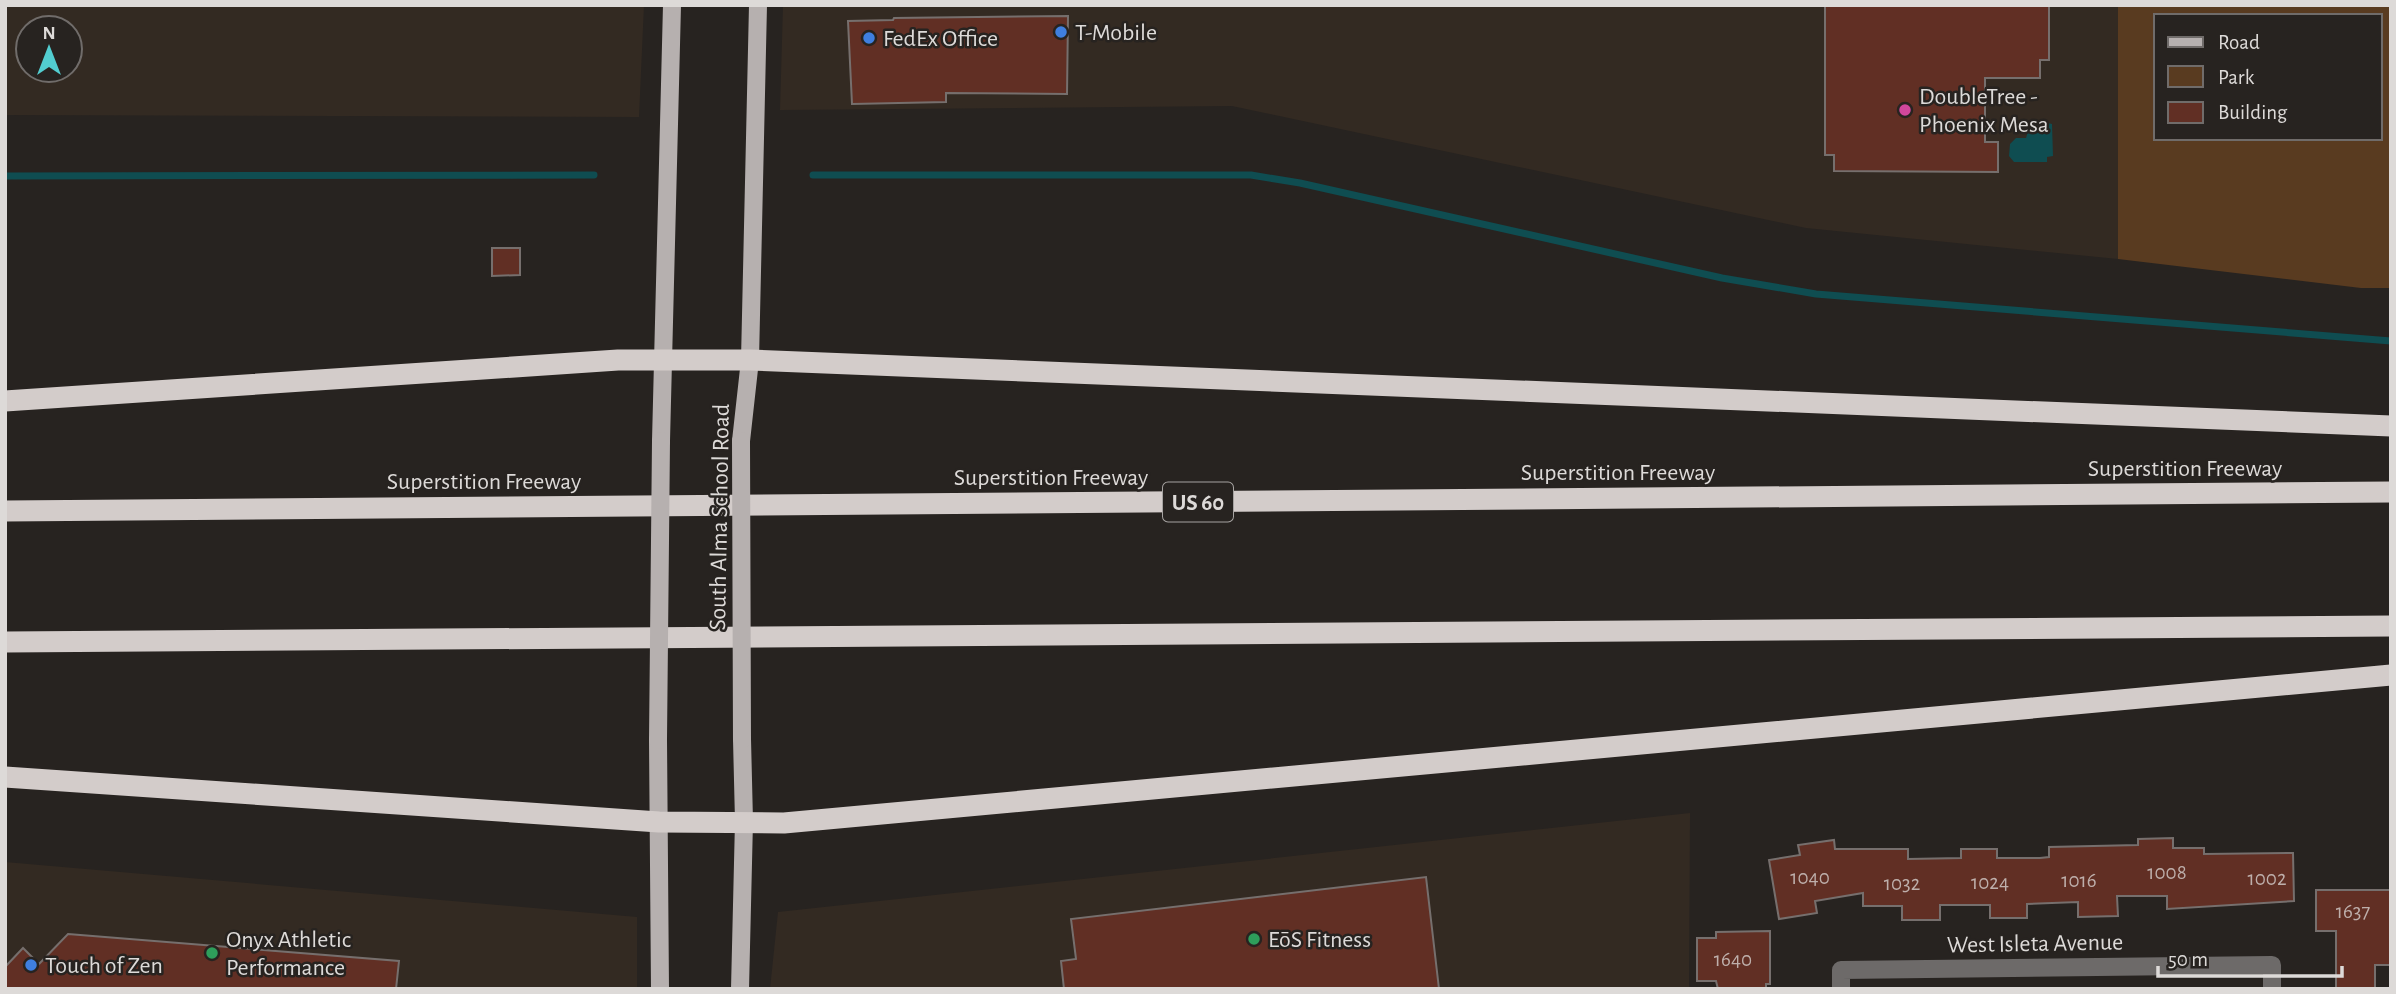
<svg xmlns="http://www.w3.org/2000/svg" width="2396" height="994" font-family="'Alegreya Sans',sans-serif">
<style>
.built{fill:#332a22;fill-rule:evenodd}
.green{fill:#593b20;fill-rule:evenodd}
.water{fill:#0f4d51}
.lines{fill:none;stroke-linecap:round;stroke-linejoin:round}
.stream{stroke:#0f4d51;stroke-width:7}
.building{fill:#612f24;stroke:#766f6d;stroke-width:2}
.minor{stroke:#6d6a69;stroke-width:18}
.major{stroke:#b6b0af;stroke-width:18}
.highway{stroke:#d3ccca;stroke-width:21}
.major-bridge{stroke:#b6b0af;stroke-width:18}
.shop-dot{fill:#3f7fe0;stroke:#272320;stroke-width:2.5}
.hotel-dot{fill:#d1479c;stroke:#272320;stroke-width:2.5}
.leisure-dot{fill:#2e9e5b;stroke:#272320;stroke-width:2.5}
.labels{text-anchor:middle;stroke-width:5;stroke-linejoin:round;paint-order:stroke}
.number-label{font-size:21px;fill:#beafab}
.shield{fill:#272320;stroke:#a6a3a1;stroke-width:2}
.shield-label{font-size:23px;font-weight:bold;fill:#dddad8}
.poi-label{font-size:24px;fill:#dddad8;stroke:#272320;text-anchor:start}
.street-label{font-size:24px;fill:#dddad8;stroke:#272320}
</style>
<rect width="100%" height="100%" fill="#272320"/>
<g class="built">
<path d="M5,5H644L639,117L5,115ZM28,28H70V70H28Z"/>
<path d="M783,5H2118V259L1806,228L1232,106L780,110Z"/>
<path d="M1690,813L1689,989H770L778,912Z"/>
<path d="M5,862L637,917V989H5Z"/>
</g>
<path class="green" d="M2118,5H2391V288H2361L2118,259ZM2156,16H2380V138H2156Z"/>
<path class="water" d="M2036,120L2052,124L2053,156L2047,157V162H2014L2009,156L2010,144L2016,138H2026L2030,125Z"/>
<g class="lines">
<g class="stream">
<path d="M813,175H1251L1300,183L1722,278L1816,294L2391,341"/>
<path d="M5,176L594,175"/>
</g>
</g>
<g class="building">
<path d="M1825,5H2049V60H2040V78H1985V142H1998V172L1834,171V155H1825Z"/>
<path d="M1068,16L1067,94L946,93V102L852,104L848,21L893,20L894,18Z"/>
<path d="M492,248H520V275L492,276Z"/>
<path d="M2173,838V848H2204V854L2293,853L2294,901L2167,909V896H2117L2118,916L2078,917V902L2027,904V918H1990V905H1940V920H1902V906H1863V893L1815,901L1817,913L1779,919L1769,860L1800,855L1798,845L1834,840L1835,849H1908V859L1961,858V849H1997V858H2040L2049,857V847L2138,845V839Z"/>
<path d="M1426,877L1439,989H1064L1061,961L1076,959L1071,919Z"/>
<path d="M2316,890H2391V965H2375V989H2336V931H2316Z"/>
<path d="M1770,931V984H1766V989H1718L1716,981H1697V938H1716V932Z"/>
<path d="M68,934L399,961L396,989H5V967L23,948L39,964Z"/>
</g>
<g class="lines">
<path class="minor" d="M1841,989V970L2272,965V989"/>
<g class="major">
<path d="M661,441L672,5"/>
<path d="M741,441L750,360L758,5"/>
<path d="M658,740L660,989"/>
<path d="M740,989L744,821L742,739"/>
</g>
<g class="highway">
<path d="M5,401L618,360H750L2391,426"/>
<path d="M5,511L2391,492"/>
<path d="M5,642L2391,626"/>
<path d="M5,777L659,822L784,823L2391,675"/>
</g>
<g class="major-bridge">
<path d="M741,441L742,739"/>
<path d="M658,740L661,441"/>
</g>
</g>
<g class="shop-dot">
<circle cx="1061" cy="32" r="7"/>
<circle cx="869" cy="38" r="7"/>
<circle cx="31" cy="965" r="7"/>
</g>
<circle class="hotel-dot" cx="1905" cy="110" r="7"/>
<g class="leisure-dot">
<circle cx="1254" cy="939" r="7"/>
<circle cx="212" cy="953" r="7"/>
</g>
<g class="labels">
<g class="number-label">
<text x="2167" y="879">1008</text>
<text x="1810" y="884">1040</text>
<text x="2267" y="885">1002</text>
<text x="2079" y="887">1016</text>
<text x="1990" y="889">1024</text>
<text x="1902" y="890">1032</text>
<text x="2353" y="918">1637</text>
<text x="1733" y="966">1640</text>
</g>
<rect class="shield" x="1163" y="482.5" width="70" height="39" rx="5"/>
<g class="shield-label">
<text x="1198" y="510">US 60</text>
</g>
<g class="poi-label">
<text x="1075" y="40">T-Mobile</text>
<text x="883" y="46">FedEx Office</text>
<text x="1919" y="104">DoubleTree -<tspan x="1919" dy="28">Phoenix Mesa</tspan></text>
<text x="226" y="947">Onyx Athletic<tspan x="226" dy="28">Performance</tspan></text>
<text x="1268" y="947">EōS Fitness</text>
<text x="45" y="973">Touch of Zen</text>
</g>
<g class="street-label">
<text x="2185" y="476">Superstition Freeway</text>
<text x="1618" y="480">Superstition Freeway</text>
<text x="1051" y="485">Superstition Freeway</text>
<text x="484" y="489">Superstition Freeway</text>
<text transform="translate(719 517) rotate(-89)" y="8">South Alma School Road</text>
<text transform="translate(2035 943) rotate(-1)" y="8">West Isleta Avenue</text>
</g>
</g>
<rect width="2396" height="994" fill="none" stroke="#dddad8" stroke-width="14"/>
<rect x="2154" y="14" width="228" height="126" fill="#272320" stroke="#706c6a" stroke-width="2"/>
<rect x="2168" y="37" width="35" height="10" fill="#b6b0af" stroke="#706c6a" stroke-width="2"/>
<text x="2218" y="49" font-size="21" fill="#dddad8">Road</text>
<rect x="2168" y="66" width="35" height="21" fill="#593b20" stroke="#706c6a" stroke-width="2"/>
<text x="2218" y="84" font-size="21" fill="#dddad8">Park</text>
<rect x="2168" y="102" width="35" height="21" fill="#612f24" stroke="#706c6a" stroke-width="2"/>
<text x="2218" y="119" font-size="21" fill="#dddad8">Building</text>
<g transform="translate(49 49)"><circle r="33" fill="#272320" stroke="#706c6a" stroke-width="2"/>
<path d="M0-5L12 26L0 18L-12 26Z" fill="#52cdd0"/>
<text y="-10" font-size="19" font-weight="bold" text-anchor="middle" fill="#dddad8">N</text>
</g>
<path d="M2158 966v10h184v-10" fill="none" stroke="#dddad8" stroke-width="3.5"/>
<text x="2168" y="966" font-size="21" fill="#dddad8" stroke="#272320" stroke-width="5" paint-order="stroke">50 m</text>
</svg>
